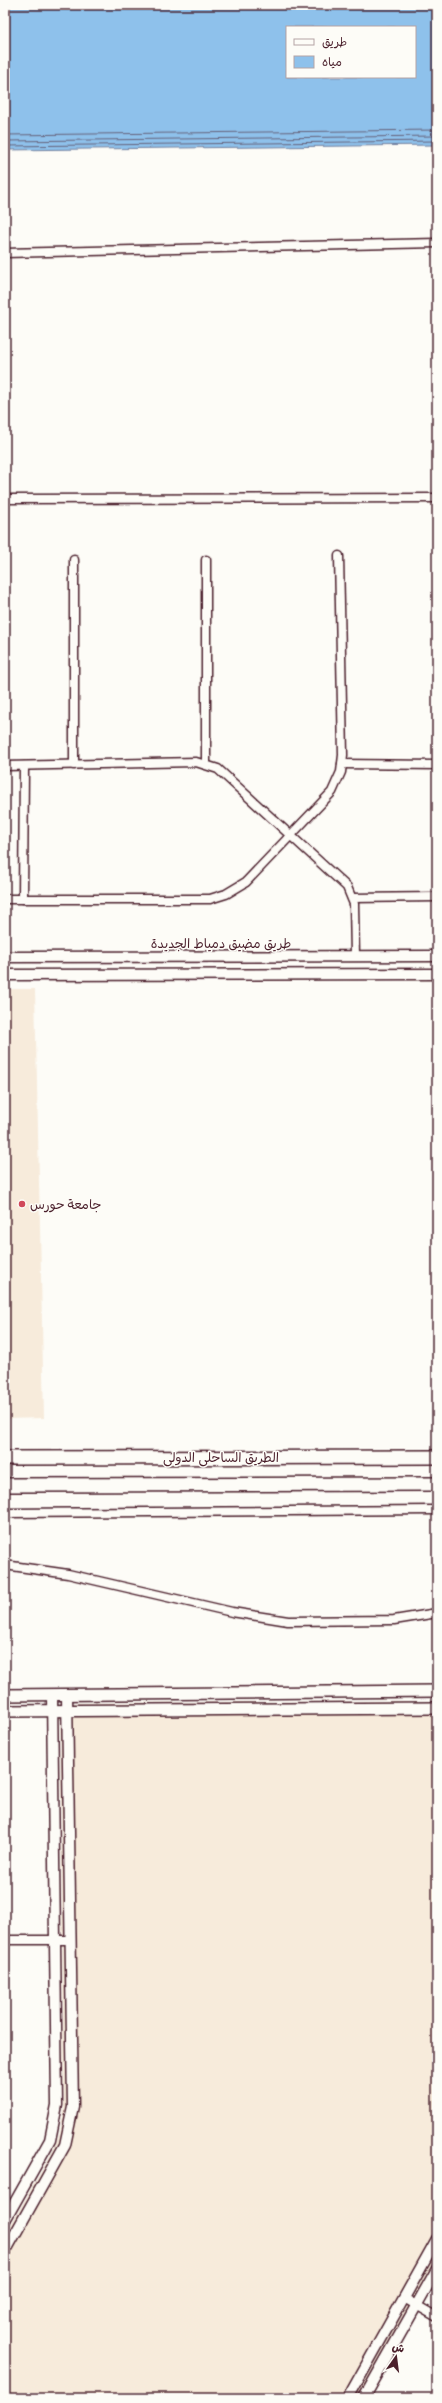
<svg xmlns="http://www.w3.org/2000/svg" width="442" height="2403" font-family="Sriracha,'Playpen Sans Arabic',sans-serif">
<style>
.built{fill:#f7ebdb}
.water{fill:#8ec1eb;stroke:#73809e;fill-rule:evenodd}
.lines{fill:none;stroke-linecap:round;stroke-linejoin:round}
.shore{stroke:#656078;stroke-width:1}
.minor-casing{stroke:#4a1f2b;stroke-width:11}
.tertiary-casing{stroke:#4a1f2b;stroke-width:13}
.secondary-casing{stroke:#4a1f2b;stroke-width:14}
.trunk-casing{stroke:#4a1f2b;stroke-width:16}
.minor{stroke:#fdfcf7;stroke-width:8}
.tertiary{stroke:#fdfcf7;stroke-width:10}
.secondary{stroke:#fdfcf7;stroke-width:11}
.trunk{stroke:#fdfcf7;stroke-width:13}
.poi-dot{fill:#d1495b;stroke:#fdfcf7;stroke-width:1.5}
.labels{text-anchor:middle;stroke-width:3;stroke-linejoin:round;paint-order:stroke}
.street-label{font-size:13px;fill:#4a1f2b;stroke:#fdfcf7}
.poi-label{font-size:13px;fill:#4a1f2b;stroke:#fdfcf7;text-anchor:start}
</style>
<rect width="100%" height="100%" fill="#fdfcf7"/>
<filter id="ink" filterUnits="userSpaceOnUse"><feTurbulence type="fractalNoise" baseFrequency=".025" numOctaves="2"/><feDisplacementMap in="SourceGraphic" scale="8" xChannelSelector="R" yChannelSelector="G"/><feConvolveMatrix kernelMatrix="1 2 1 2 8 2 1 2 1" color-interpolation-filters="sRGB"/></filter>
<g filter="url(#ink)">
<g class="built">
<path d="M5,989H35L44,1418L5,1419Z"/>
<path d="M437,1701V2258L358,2398H5V2235L53,2151L60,2132L64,2110L60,1703Z"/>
</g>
<path class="water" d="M5,5H437V145L5,150ZM287,27H415V77H287Z"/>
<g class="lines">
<g class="shore">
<path d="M5,135L437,130"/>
<path d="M5,141L437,136"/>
<path d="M5,146L437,141"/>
</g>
<defs>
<g id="minor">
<path d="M5,253L437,243"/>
<path d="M5,499L437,498"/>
<path d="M74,560V765"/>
<path d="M206,560V764"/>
<path d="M342,764L437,765"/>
<path d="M5,766L196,762L218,769L347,887L354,904L355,956"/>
<path d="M352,898L437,897"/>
<path d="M5,899H210L226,894L246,882L332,792L341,772L343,755L339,556"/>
<path d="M23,899L24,766"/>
<path d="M5,1513L437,1510"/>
<path d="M5,1565L68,1574L232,1612L288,1621L394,1620L437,1613"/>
<path d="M5,1940H71"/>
<path d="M404,2298L437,2317"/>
</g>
<g id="tertiary">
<path d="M5,957L437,956"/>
<path d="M5,975L437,974"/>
<path d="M5,2220L50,2140L57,2105L52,1695"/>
<path d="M5,2252L65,2145L73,2107L67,1695"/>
<path d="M348,2398L437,2239"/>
<path d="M364,2398L437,2269"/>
</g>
<g id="secondary">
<path d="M5,1695L437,1691"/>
<path d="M5,1711L437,1708"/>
</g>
<g id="trunk">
<path d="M5,1458L437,1457"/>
<path d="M5,1485L437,1484"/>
</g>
</defs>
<use href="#minor" class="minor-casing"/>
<use href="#tertiary" class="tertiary-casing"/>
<use href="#secondary" class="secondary-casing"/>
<use href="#trunk" class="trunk-casing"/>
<use href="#minor" class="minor"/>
<use href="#tertiary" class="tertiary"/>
<use href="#secondary" class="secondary"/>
<use href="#trunk" class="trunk"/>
</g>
</g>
<circle class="poi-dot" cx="22" cy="1204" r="4"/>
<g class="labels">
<g class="street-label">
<text x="221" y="948">طريق مضيق دمياط الجديدة</text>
<text x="221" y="1462">الطريق الساحلى الدولى</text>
</g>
<g class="poi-label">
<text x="30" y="1209">جامعة حورس</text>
</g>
</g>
<rect width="442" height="2403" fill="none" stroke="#fdfcf7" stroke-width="20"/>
<rect x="10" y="10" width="422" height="2383" fill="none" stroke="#4a1f2b" stroke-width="1.5" filter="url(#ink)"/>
<rect x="286" y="26" width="130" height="52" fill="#fdfcf7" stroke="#b5a4a5"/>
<rect x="294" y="39" width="20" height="6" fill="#fdfcf7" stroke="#b5a4a5"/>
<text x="322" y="46" font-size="12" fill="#4a1f2b">طريق</text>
<rect x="294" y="56" width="20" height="12" fill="#8ec1eb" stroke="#b5a4a5"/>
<text x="322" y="66" font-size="12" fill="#4a1f2b">مياه</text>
<g transform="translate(396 2357) rotate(14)" stroke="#fdfcf7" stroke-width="3" paint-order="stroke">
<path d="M0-3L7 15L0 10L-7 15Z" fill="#4a1f2b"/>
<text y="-6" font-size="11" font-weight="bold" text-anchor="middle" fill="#4a1f2b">ش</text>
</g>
</svg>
